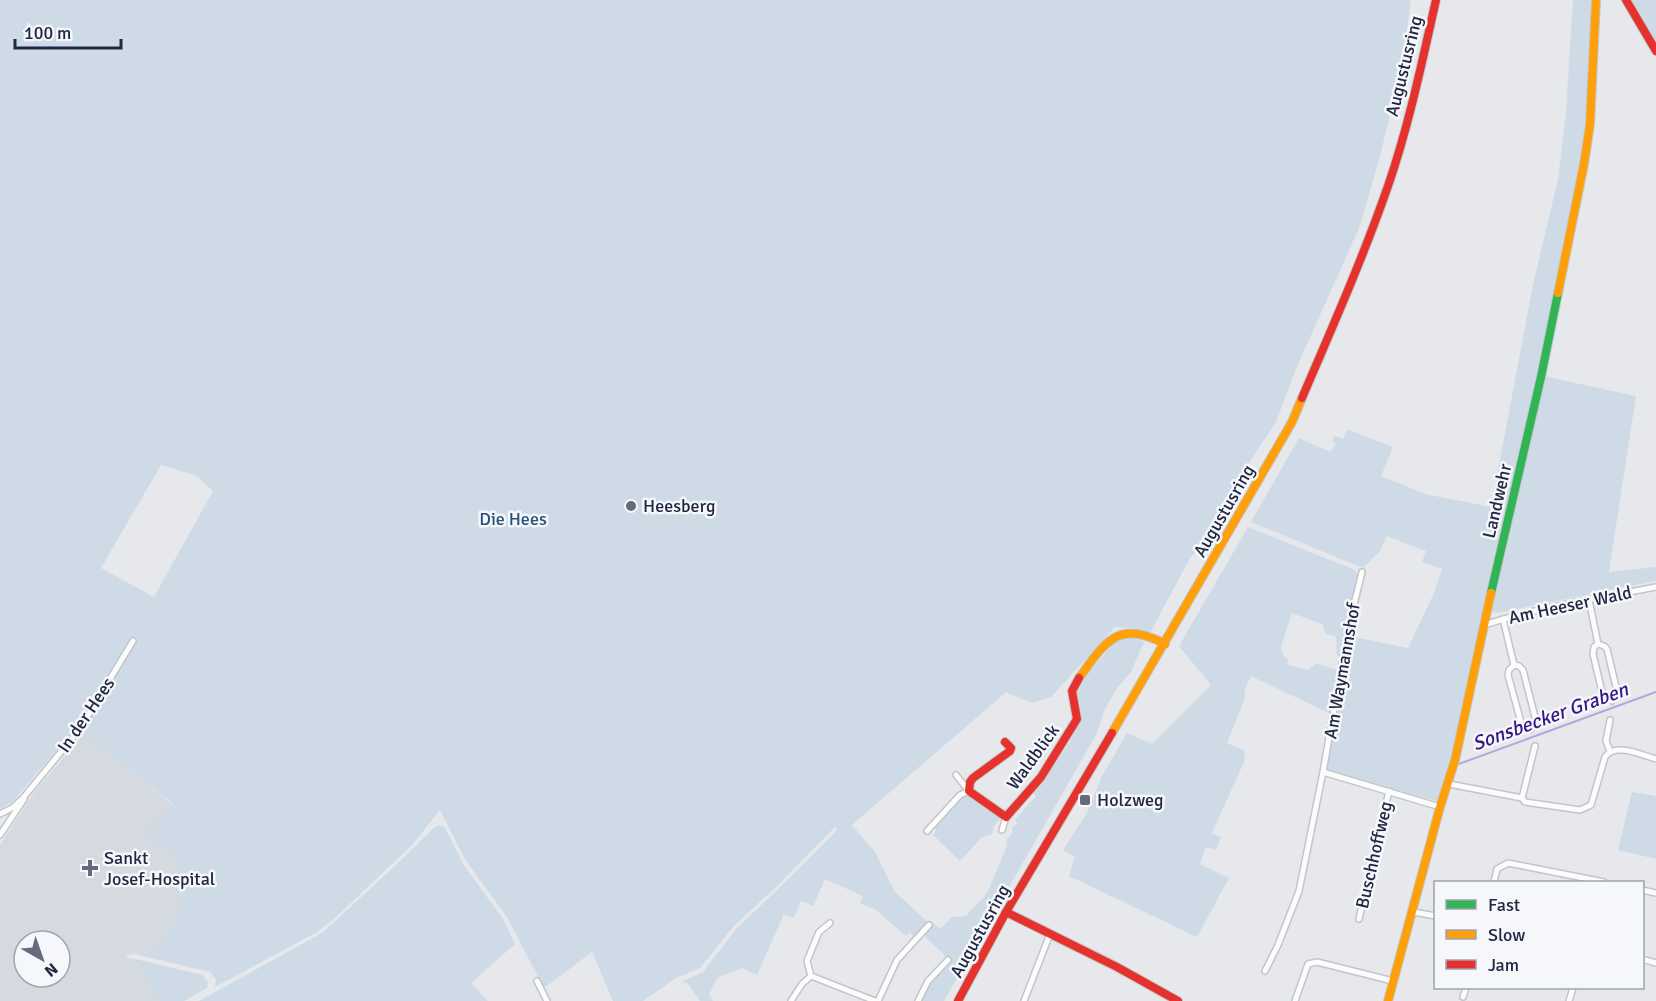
<svg xmlns="http://www.w3.org/2000/svg" width="1656" height="1001" font-family="Signika,sans-serif">
<style>
.built{fill:#d5d9e0;fill-rule:evenodd}
.green{fill:#cedbe6;fill-rule:evenodd}
.lines{fill:none;stroke-linecap:round;stroke-linejoin:round}
.stream{stroke:#b4a5dd;stroke-width:2}
.street-casing{stroke:#c3c5c9;stroke-width:8}
.fast-casing{stroke:#c3c6cb;stroke-width:10}
.slow-casing{stroke:#c3c6cb;stroke-width:10}
.jam-casing{stroke:#c3c6cb;stroke-width:10}
.street{stroke:#fbfcfc;stroke-width:5}
.fast{stroke:#30b455;stroke-width:8}
.slow{stroke:#ff9f0a;stroke-width:8}
.jam{stroke:#e5322d;stroke-width:8}
.poi-dot{fill:#666a7e;stroke:#f5f7fa;stroke-width:2}
.labels{text-anchor:middle;stroke-width:5;stroke-linejoin:round;paint-order:stroke}
.street-label{font-size:18px;fill:#212642;stroke:#f5f7fa}
.poi-label{font-size:18px;fill:#212642;stroke:#f5f7fa;text-anchor:start}
.park-label{font-size:18px;fill:#28507c;stroke:#f5f7fa}
.water-label{font-size:20px;font-style:italic;fill:#381683;stroke:#f5f7fa}
</style>
<rect width="100%" height="100%" fill="#e6e8ec"/>
<path class="built" d="M84,734L173,805L154,841L164,845L179,862L182,899L180,913L164,940L156,949L128,955L126,957L139,966L159,1001H0V845L35,791ZM24,941H60V977H24Z"/>
<g class="green">
<path d="M0,0H1411L1405,44L1396,90L1380,156L1360,226L1295,371L1276,422L1256,452L1226,503L1224,516L1214,534L1190,558L1150,633L1133,628L1115,627L1051,697L1032,703L1006,692L852,825L875,852L895,892L929,923L919,934L914,936L909,933L906,936L876,910L860,903L863,896L825,879L813,906L801,901L794,918L784,914L757,975L742,968L718,977L709,994L713,1001H700L687,983L682,982L703,972L737,928L777,890L837,830L835,827L775,888L734,926L700,968L676,978L643,1001H613L592,952L544,988L507,917L466,861L440,810L412,845L334,919L317,932L215,987L216,979L210,972L134,954L156,949L164,940L180,913L182,899L179,862L164,845L154,841L149,835L173,804L76,728L13,801L0,809ZM161,465L197,476L213,491L154,597L101,568Z"/>
<path d="M1573,0H1594L1587,127L1582,166L1546,345L1441,799L1436,801L1329,771L1326,768L1349,636L1408,648L1434,593L1442,569L1422,562L1426,551L1387,536L1380,551L1363,568L1251,522L1299,438L1330,452L1336,444L1332,441L1335,436L1343,439L1347,429L1393,447L1381,476L1425,494L1491,507L1533,285L1558,179L1566,112Z"/>
<path d="M1629,0H1656V44Z"/>
<path d="M1543,376L1636,396L1609,572L1656,567V581L1497,613L1492,611L1496,580Z"/>
<path d="M1248,527L1355,570L1358,576L1342,654L1338,657C1335,649 1338,643 1335,636L1326,634L1322,624L1292,613L1281,647L1283,655L1288,660L1287,664L1307,670L1317,663L1339,671L1331,714L1251,676L1245,689L1244,701L1227,743L1245,751L1244,762L1212,833L1221,837L1216,850L1206,847L1200,864L1229,878L1197,937L1069,876L1075,857L1063,850L1087,813L1102,776L1127,733L1152,744L1211,685L1179,646Z"/>
<path d="M1129,637L1135,638L1144,642L1131,672L1117,688L1105,709L1096,735L944,1001H922L930,982L950,960L923,935L934,924L940,929L952,917L966,916L987,893L1007,846L1006,840L1012,833V827L1017,824L1015,820L1036,796L1033,793C1045,776 1080,735 1081,715C1082,706 1077,697 1077,687L1114,643Z"/>
<path d="M1632,792L1656,796V859L1618,850Z"/>
<path d="M967,795L971,796L1000,817V819L994,826L992,834L981,838L960,861L933,835L936,831L935,827L962,798Z"/>
<path d="M439,825L444,826L463,864L503,919L515,944L471,983L488,1001H199L322,933L395,866L435,827Z"/>
<path d="M131,958L203,975L208,982L207,988L184,1001H159L139,966L129,959Z"/>
</g>
<g class="lines">
<path class="stream" d="M1456,765L1656,692"/>
<defs>
<g id="street">
<path d="M1589,600L1598,644L1594,647L1593,654L1603,696L1612,701L1616,696L1617,691L1607,649L1604,646L1598,644"/>
<path d="M1503,619L1514,665L1509,670L1508,675L1522,726L1530,730L1536,724L1535,717L1523,670L1519,666L1514,665"/>
<path d="M1484,625C1540,607 1599,598 1656,587"/>
<path d="M1610,751L1606,741L1610,720"/>
<path d="M1323,772L1440,807"/>
<path d="M1449,784L1522,798L1525,802L1580,810L1591,805L1605,757C1615,742 1641,755 1656,759"/>
<path d="M1522,798L1535,746"/>
<path d="M0,814L12,808L23,798L79,730L133,641"/>
<path d="M1002,830L1006,817"/>
<path d="M927,831L960,795L969,791L956,775"/>
<path d="M0,835L24,799"/>
<path d="M1494,882L1497,869L1508,863L1604,882"/>
<path d="M1642,890L1656,893"/>
<path d="M1413,912L1436,916"/>
<path d="M1359,919L1389,791"/>
<path d="M1642,959L1656,963"/>
<path d="M1265,971L1278,945L1299,891L1323,772L1348,629L1362,572"/>
<path d="M811,976L807,961L819,932L830,923"/>
<path d="M537,981L547,1001"/>
<path d="M1463,997L1466,988"/>
<path d="M791,1001L802,984L811,976L875,1001"/>
<path d="M878,1001L897,960L929,925"/>
<path d="M918,1001L928,981L948,960"/>
<path d="M1024,1001L1050,934"/>
<path d="M1295,1001L1308,964L1317,962L1393,981"/>
<path d="M1569,1001L1573,988"/>
</g>
<path id="fast" d="M1491,593L1541,377L1558,293"/>
<g id="slow">
<path d="M1558,293L1584,164L1590,124L1596,0"/>
<path d="M1079,678C1106,641 1118,619 1165,644"/>
<path d="M1112,733L1292,422L1302,398"/>
<path d="M1388,1001L1440,807L1455,760L1491,593"/>
</g>
<g id="jam">
<path d="M1626,0L1656,51"/>
<path d="M1302,398C1332,328 1363,258 1388,186C1409,125 1422,62 1436,0"/>
<path d="M1005,742L1011,748L1010,751L973,778L970,782L969,791L1006,817L1041,777L1077,719L1072,691L1079,678"/>
<path d="M1006,912L1117,967L1178,1001"/>
<path d="M958,1001L1006,912L1112,733"/>
</g>
</defs>
<use href="#street" class="street-casing"/>
<use href="#fast" class="fast-casing"/>
<use href="#slow" class="slow-casing"/>
<use href="#jam" class="jam-casing"/>
<use href="#street" class="street"/>
<use href="#fast" class="fast"/>
<use href="#slow" class="slow"/>
<use href="#jam" class="jam"/>
</g>
<g class="poi-dot">
<circle cx="631" cy="506" r="6"/>
<rect x="1079" y="794" width="12" height="12" rx="3"/>
<path d="M87 859h6v6h6v6h-6v6h-6v-6h-6v-6h6z"/>
</g>
<g class="labels">
<g class="street-label">
<text transform="translate(1404 66) rotate(-76)" y="6">Augustusring</text>
<text transform="translate(1497 501) rotate(-77)" y="6">Landwehr</text>
<text transform="translate(1224 511) rotate(-60)" y="6">Augustusring</text>
<text transform="translate(1570 605) rotate(-12)" y="6">Am Heeser Wald</text>
<text transform="translate(1342 671) rotate(-80)" y="6">Am Waymannshof</text>
<text transform="translate(86 715) rotate(-56)" y="6">In der Hees</text>
<text transform="translate(1033 757) rotate(-54)" y="6">Waldblick</text>
<text transform="translate(1374 855) rotate(-77)" y="6">Buschhoffweg</text>
<text transform="translate(980 931) rotate(-61)" y="6">Augustusring</text>
</g>
<g class="poi-label">
<text x="643" y="512">Heesberg</text>
<text x="1097" y="806">Holzweg</text>
<text x="104" y="864">Sankt<tspan x="104" dy="21">Josef-Hospital</tspan></text>
</g>
<g class="park-label">
<text x="513" y="525">Die Hees</text>
</g>
<g class="water-label">
<text transform="translate(1550 716) rotate(-20)" y="7">Sonsbecker Graben</text>
</g>
</g>
<rect x="1434" y="881" width="210" height="108" fill="#f5f7fa" stroke="#a0a3b0" stroke-width="1.5"/>
<rect x="1446" y="900" width="30" height="9" fill="#30b455" stroke="#a0a3b0" stroke-width="1.5"/>
<text x="1488" y="911" font-size="18" fill="#212642">Fast</text>
<rect x="1446" y="930" width="30" height="9" fill="#ff9f0a" stroke="#a0a3b0" stroke-width="1.5"/>
<text x="1488" y="941" font-size="18" fill="#212642">Slow</text>
<rect x="1446" y="960" width="30" height="9" fill="#e5322d" stroke="#a0a3b0" stroke-width="1.5"/>
<text x="1488" y="971" font-size="18" fill="#212642">Jam</text>
<g transform="translate(42 959) rotate(140)"><circle r="28" fill="#f5f7fa" stroke="#a0a3b0" stroke-width="1.5"/>
<path d="M0-4.5L10 22L0 15L-10 22Z" fill="#666a7e"/>
<text y="-9" font-size="16" font-weight="bold" text-anchor="middle" fill="#212642">N</text>
</g>
<path d="M15 39v9h106v-9" fill="none" stroke="#212642" stroke-width="3"/>
<text x="24" y="39" font-size="18" fill="#212642" stroke="#f5f7fa" stroke-width="4.5" paint-order="stroke">100 m</text>
</svg>
